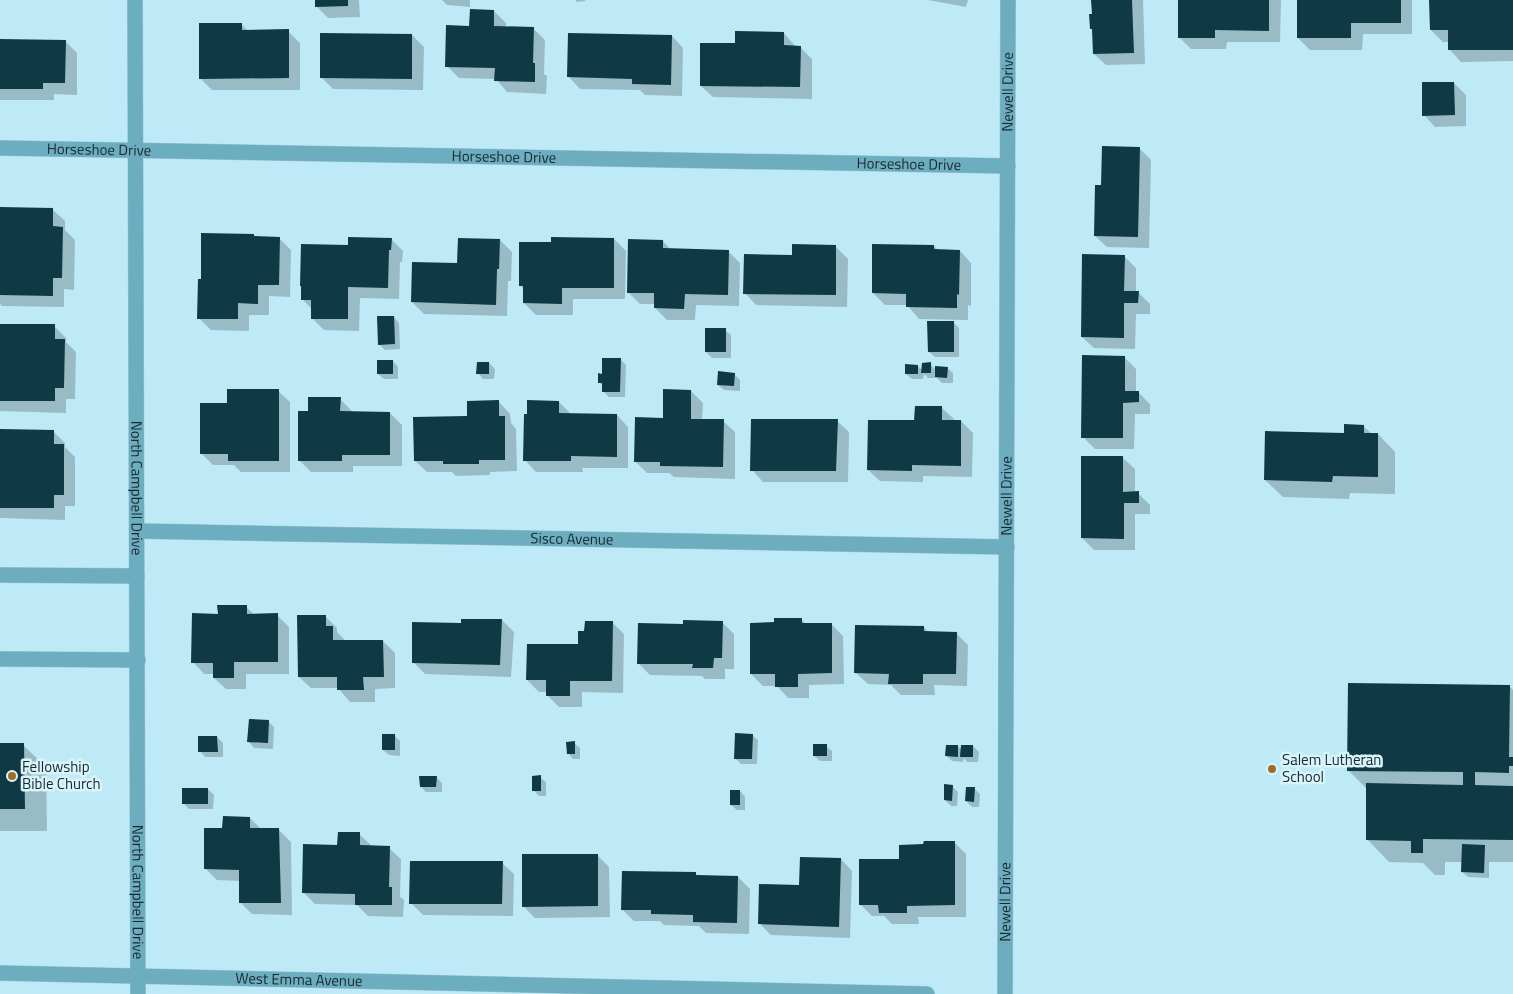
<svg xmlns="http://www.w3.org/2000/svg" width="1513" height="994" font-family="'Titillium Web',sans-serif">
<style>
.shadow{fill:#0003}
.building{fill:#0f3944}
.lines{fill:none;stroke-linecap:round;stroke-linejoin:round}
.lane-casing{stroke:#a0c7d4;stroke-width:16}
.street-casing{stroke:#a0c7d4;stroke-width:16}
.lane{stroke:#6dadc0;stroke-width:15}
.street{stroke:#6dadc0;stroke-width:15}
.poi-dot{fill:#a16a25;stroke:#daf4fc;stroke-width:2}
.labels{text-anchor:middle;stroke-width:5;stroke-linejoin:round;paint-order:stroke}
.street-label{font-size:15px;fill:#18292e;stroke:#daf4fc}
.poi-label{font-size:15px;fill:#18292e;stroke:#daf4fc;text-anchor:start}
</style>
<rect width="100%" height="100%" fill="#beeaf8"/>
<g class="shadow">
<path d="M316,0H359L360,17L328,18L316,6Z"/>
<path d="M442,0H470V7L447,5Z"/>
<path d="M575,0H585V1L577,2Z"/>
<path d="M928,0H968L966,7Z"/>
<path d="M1093,0H1143L1145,64L1106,65L1094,54L1093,31L1091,28L1093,15Z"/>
<path d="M1179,0H1281L1280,42H1227L1226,49H1191L1179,37Z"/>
<path d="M1298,0H1412V34H1363L1362,50H1310L1298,38Z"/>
<path d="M1431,0H1513V61L1461,62L1450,50V42H1443L1431,30Z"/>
<path d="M494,11L506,23V28H533L545,40L544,74L547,76L546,94L507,92L496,79L459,78L447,66L470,27Z"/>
<path d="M241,24L248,31H288L300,43V90H212L200,78Z"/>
<path d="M784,33L796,47H800L812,59V99L713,97L701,86L736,45Z"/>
<path d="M412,35L424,47L423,90L333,89L321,77Z"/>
<path d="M672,36L683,48L682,96L645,95L640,90L580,89L569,77Z"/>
<path d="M0,40L65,41L77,53V95L54,94V100H0Z"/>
<path d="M1454,83L1466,95V126L1435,127L1424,115Z"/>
<path d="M1139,148L1151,160L1149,248L1107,247L1095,236L1102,186Z"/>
<path d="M0,208L53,210L65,221V230L75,240L74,290L64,289V307L2,306L0,304Z"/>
<path d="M254,235L256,238H279L291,250L290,297L269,296V315H249V331L211,330L199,318L202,280Z"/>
<path d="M391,239L403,251L402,262H400L399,299L360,298L359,331L324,330L312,318V309L302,299L349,246Z"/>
<path d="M614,239L626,251L625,299H573V315H536L524,303V289L520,285L552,243Z"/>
<path d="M500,240L512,252L511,281H508L507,316L424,314L412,302L458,265Z"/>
<path d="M663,241L671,250L728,251L740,263L739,306L696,305L695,320H667L655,308V304H640L628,292Z"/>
<path d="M934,246L938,250L960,251L971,263V306L968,305V320L919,319L907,305H885L873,293Z"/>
<path d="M836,247L848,259L847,307L756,305L745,293L793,256Z"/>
<path d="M1124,256L1136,268V292H1138L1150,304V314H1136L1135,349L1094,348L1082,337Z"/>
<path d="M394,317L399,323L400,349L385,350L379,344Z"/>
<path d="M953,322L959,328V357H935L929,352Z"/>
<path d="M0,325L54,326L66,338V342L76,352L75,399H66V413L0,411Z"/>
<path d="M725,330L731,335V358H712L706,352Z"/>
<path d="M1124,357L1136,369V392H1138L1150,404V414H1135L1134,449H1095L1083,437Z"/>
<path d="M620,359L626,365L625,397H609L603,391L604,387L599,382L604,375Z"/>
<path d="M393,361L398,367V379H384L378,374Z"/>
<path d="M489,363L495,369L494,379H483L478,373Z"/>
<path d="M930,364L936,370L947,368L953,373V383H942L937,378H928L924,374L923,379H912L906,374L918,366L923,371Z"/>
<path d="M734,374L740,380V391L724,390L718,385Z"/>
<path d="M278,391L290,402V472H241L234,465H213L201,453Z"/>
<path d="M691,391L703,403L702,420L723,421L735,432V479L674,477L669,473H647L635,461L664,419Z"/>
<path d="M340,399L352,411V413H390L402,425V466H353V472H311L299,460L309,412Z"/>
<path d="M499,402L510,414L511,423L516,429L517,471L490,472V475L456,476L452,472H427L415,461L469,417Z"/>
<path d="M559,402L571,414L617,415L628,427V468H582L583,472H536L525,460Z"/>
<path d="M942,408L954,419V421H961L973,433L972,477L923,476V482L880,481L868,470L916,422Z"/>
<path d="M837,421L849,432L848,482H763L752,470Z"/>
<path d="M1363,426L1372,434H1378L1395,452V494L1350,493L1349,499L1283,497L1265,480Z"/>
<path d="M0,431H53L65,443V447L75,457V506H65V520L0,518Z"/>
<path d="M1123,458L1135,469V493H1138L1150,505V514H1135V550H1094L1082,538Z"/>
<path d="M246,607L255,615H277L289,627V674H246V689H226L214,678V674H204L193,662L219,615Z"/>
<path d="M325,616L337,628V632L344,639V641H383L395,653V688L375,689V702H350L338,688H311L299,677Z"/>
<path d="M801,619L806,624H831L843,636L844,684L809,685V698H788L777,686H763L751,674L776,623Z"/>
<path d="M502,620L514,632L511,677L425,674L413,662L462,624Z"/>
<path d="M612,622L624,634L623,693L582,692V707H559L547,695V692H539L527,680L579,645L586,633Z"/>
<path d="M722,622L734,634V669H725V679H705L702,676L650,675L638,663L684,625Z"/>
<path d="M924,627L929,633H956L968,645L967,686L934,685L935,695H901L891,685L868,684L856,673Z"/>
<path d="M1510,687L1513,690V862H1489V878L1468,877L1462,872L1463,862H1445V875H1435L1423,863L1389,862L1367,839V789L1348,770Z"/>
<path d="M268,721L274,727L273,749L254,748L249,742Z"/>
<path d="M752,735L758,740L757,764H741L735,758Z"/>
<path d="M395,736L400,741V756L389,755L383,750Z"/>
<path d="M217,737L223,743V757H205L200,751Z"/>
<path d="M574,743L580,748V759H573L568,753Z"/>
<path d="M0,745H23L46,767L47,831H0Z"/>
<path d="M826,746L832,751V761H820L814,756Z"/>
<path d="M958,746L962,750L973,746L979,752L978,762H967L964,758L963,762L952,761L947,756Z"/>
<path d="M436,777L442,783V792H426L421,787Z"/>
<path d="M540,777L546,782V796H539L534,791Z"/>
<path d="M952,786L958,792L957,806H951L945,800Z"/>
<path d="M974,788L980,794L979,807H972L966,801Z"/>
<path d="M208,789L214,795L213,809H189L183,803Z"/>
<path d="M740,791L745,797V810H737L731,805Z"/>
<path d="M250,818L261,829L279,830L291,842L292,915L252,914L240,902V881L217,880L205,868Z"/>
<path d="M359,834L371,845L389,848L401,859L400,897L404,900L403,917L368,916L357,905L315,904L303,892L339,847Z"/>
<path d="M954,842L966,854V917H918L919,924H892L884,916H872L860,904Z"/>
<path d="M598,856L609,867L610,917L535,918L523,906Z"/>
<path d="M841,859L852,871L850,938L771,935L759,923L800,886Z"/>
<path d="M502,863L514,874L513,916L423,915L411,903Z"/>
<path d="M696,874L698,876L738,877L750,889L749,934L706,933L699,926L664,925L660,921H634L622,909Z"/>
</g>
<g class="building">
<path d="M315,0H348V6L315,7Z"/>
<path d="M1091,0H1132L1134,53L1093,54L1092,29H1090L1089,14H1092Z"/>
<path d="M1178,0H1269V31L1215,30V38H1178Z"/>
<path d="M1297,0H1401V23H1351V38H1297Z"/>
<path d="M1429,0H1513V50H1448V30H1430Z"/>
<path d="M470,9L494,10V26L534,27L533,63H535V82L494,81L495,68L445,67L446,25L469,26Z"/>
<path d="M199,23H242V30L289,29V78L199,79Z"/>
<path d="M735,31L784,32V45L801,46L800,87L700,86V43H735Z"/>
<path d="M320,33L412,34V79L320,78Z"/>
<path d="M568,33L672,35L671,85L632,84V79L567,77Z"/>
<path d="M0,39L66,40L65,83H43V89H0Z"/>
<path d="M1422,82H1454L1455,115L1422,116Z"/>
<path d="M1102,146L1140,147L1138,237L1094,236L1095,185H1101Z"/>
<path d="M0,207L53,208V226L63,227L62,278H53V296L0,295Z"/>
<path d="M201,233L254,234V236L280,237L279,285H258V304L238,303V319H197L198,279H201Z"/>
<path d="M348,237L392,238L391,250H389L388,288L348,287V319H311V300H301V286H300L301,244L348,245Z"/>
<path d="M551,237L614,238V288H562V304L523,303V286H519V242H551Z"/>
<path d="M458,238L500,239L499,269H497L496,305L411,302L412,262L457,263Z"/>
<path d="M628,239L663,240V248L729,250L728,295L685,294L684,309L654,308V293H627Z"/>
<path d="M792,244L836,245V295L743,294L744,254L792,255Z"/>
<path d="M872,244L934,245V249L960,250L959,295L957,294V308L906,307V294L872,293Z"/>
<path d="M1082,254L1125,255L1124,291H1139L1138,303H1124V338L1081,337Z"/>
<path d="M377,316H394L395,344L378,345Z"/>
<path d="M927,321H954V352H928Z"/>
<path d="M0,324H55V339H65L64,388H55V401H0Z"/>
<rect x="705" y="328" width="21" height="24"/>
<path d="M1082,355L1125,356V391H1139V402L1123,403V438H1081Z"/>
<path d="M602,358H621L620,392H602V383H598V373L602,374Z"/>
<rect x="377" y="360" width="16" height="14"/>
<path d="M477,362H489V374H476Z"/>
<path d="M931,362V373H921L922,363Z"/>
<path d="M905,364L918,365V374H905Z"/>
<path d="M935,366L948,367L947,378L935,377Z"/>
<path d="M718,371L735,373L734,386L717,385Z"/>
<path d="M227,389H279V461H228V454H200V403H227Z"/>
<path d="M663,389L691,390V419H724L723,467L660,466V462H634L635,417L663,418Z"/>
<path d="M308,397H341L340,411L390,412V455H342V461H298V411H308Z"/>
<path d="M499,400V416H505V460H479V464H443V461H414L413,417L467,416V401Z"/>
<path d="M527,400L559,401V413L617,414V457L571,456V461H523L524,414H527Z"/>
<path d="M915,406H942V420H961V466L912,465V471L867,470L868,420H914Z"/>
<path d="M751,419H838L836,471H750Z"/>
<path d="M1344,424L1364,425V433H1378V477L1333,476L1332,482L1264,480L1265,431L1344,433Z"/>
<path d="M0,429L54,430V444H64V495H54V508H0Z"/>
<path d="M1081,456H1123V492L1139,491V503H1124V539L1081,538Z"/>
<path d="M217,605H247V614L278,613V662H234V678H213V663H191L192,613L218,614Z"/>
<path d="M297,615H326V626H333V640H383L384,677H363L364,690H337V677H298Z"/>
<path d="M774,618H802V623H832V673L798,674V687H775V674H750V623L774,622Z"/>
<path d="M461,619H502L500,665L412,663V622L461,623Z"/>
<path d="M683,620L723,621L722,658H714L713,668H692L693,664H637L638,623L683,624Z"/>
<path d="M585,621H613L612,681H570V696H546V680H526L527,644H578V631H584Z"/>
<path d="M855,625L924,626V631L957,632L956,674H923V684H888L889,674L854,673Z"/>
<path d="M1348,683L1510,685L1509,757H1513V766H1509V773L1475,772V785L1513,786V840L1423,839V853H1411V841L1366,840V783L1463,785V772L1347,771Z"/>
<path d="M249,719L269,720L268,743L247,742Z"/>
<path d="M735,733L753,734L752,759H734Z"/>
<rect x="382" y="734" width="13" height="16"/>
<path d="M198,736H217L218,752H198Z"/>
<path d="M575,741V754H567L566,742Z"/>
<path d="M0,743H24L25,809H0Z"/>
<rect x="813" y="744" width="14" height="12"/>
<path d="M946,745H958V757L945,756Z"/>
<path d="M961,745H973V757H960Z"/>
<path d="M541,775V791H532V776Z"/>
<path d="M419,776H437L436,787H420Z"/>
<path d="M944,784L953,785L952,801L944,800Z"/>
<path d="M966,787H975L974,802L965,801Z"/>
<rect x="182" y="788" width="26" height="16"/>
<rect x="730" y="790" width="10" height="15"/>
<path d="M223,816L250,817V828H279L281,903H239V870L204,869V828H222Z"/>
<path d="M338,832H360V845L390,846L389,887H392V905H355V894L302,893L303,844L337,845Z"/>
<path d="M924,841H955V905L907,906V913H879L878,905H859V859H899V845L923,844Z"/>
<path d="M1462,844L1485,845L1484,873L1461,872Z"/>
<path d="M522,854H598V906L522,907Z"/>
<path d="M800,857L841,858L839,927L758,924L759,884L799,885Z"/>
<path d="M410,861H503L502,904H409Z"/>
<path d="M622,871L696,872V875L738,876L737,923L693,922V915L651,914V910H621Z"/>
</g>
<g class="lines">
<defs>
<g id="lane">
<path d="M0,575L137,576"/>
<path d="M0,659L138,660"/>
</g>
<g id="street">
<path id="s1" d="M135,0L138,994"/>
<path id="s2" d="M0,148L1008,166"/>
<path id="s3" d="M137,531L1007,547"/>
<path id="s4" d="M0,973L927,994"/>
<path id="s5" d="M1005,994L1008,0"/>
</g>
</defs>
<use href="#lane" class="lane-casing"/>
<use href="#street" class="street-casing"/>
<use href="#lane" class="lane"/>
<use href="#street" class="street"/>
</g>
<g class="poi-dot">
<circle cx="1272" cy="769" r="5"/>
<circle cx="12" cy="776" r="5"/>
</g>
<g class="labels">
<g class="street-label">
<text dy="5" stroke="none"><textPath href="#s5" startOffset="902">Newell Drive</textPath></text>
<text dy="5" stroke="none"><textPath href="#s2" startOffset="99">Horseshoe Drive</textPath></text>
<text dy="5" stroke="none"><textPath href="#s2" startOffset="504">Horseshoe Drive</textPath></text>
<text dy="5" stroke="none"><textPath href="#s2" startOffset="909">Horseshoe Drive</textPath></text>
<text dy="5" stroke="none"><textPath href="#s1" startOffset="488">North Campbell Drive</textPath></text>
<text dy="5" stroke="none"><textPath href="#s5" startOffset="498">Newell Drive</textPath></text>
<text dy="5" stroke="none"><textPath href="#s3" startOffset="435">Sisco Avenue</textPath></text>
<text dy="5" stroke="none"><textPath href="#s1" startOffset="892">North Campbell Drive</textPath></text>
<text dy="5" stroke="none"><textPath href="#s5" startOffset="92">Newell Drive</textPath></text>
<text dy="5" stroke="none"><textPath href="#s4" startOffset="299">West Emma Avenue</textPath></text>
</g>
<g class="poi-label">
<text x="1282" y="765">Salem Lutheran<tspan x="1282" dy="17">School</tspan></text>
<text x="22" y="772">Fellowship<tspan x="22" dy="17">Bible Church</tspan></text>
</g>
</g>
</svg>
